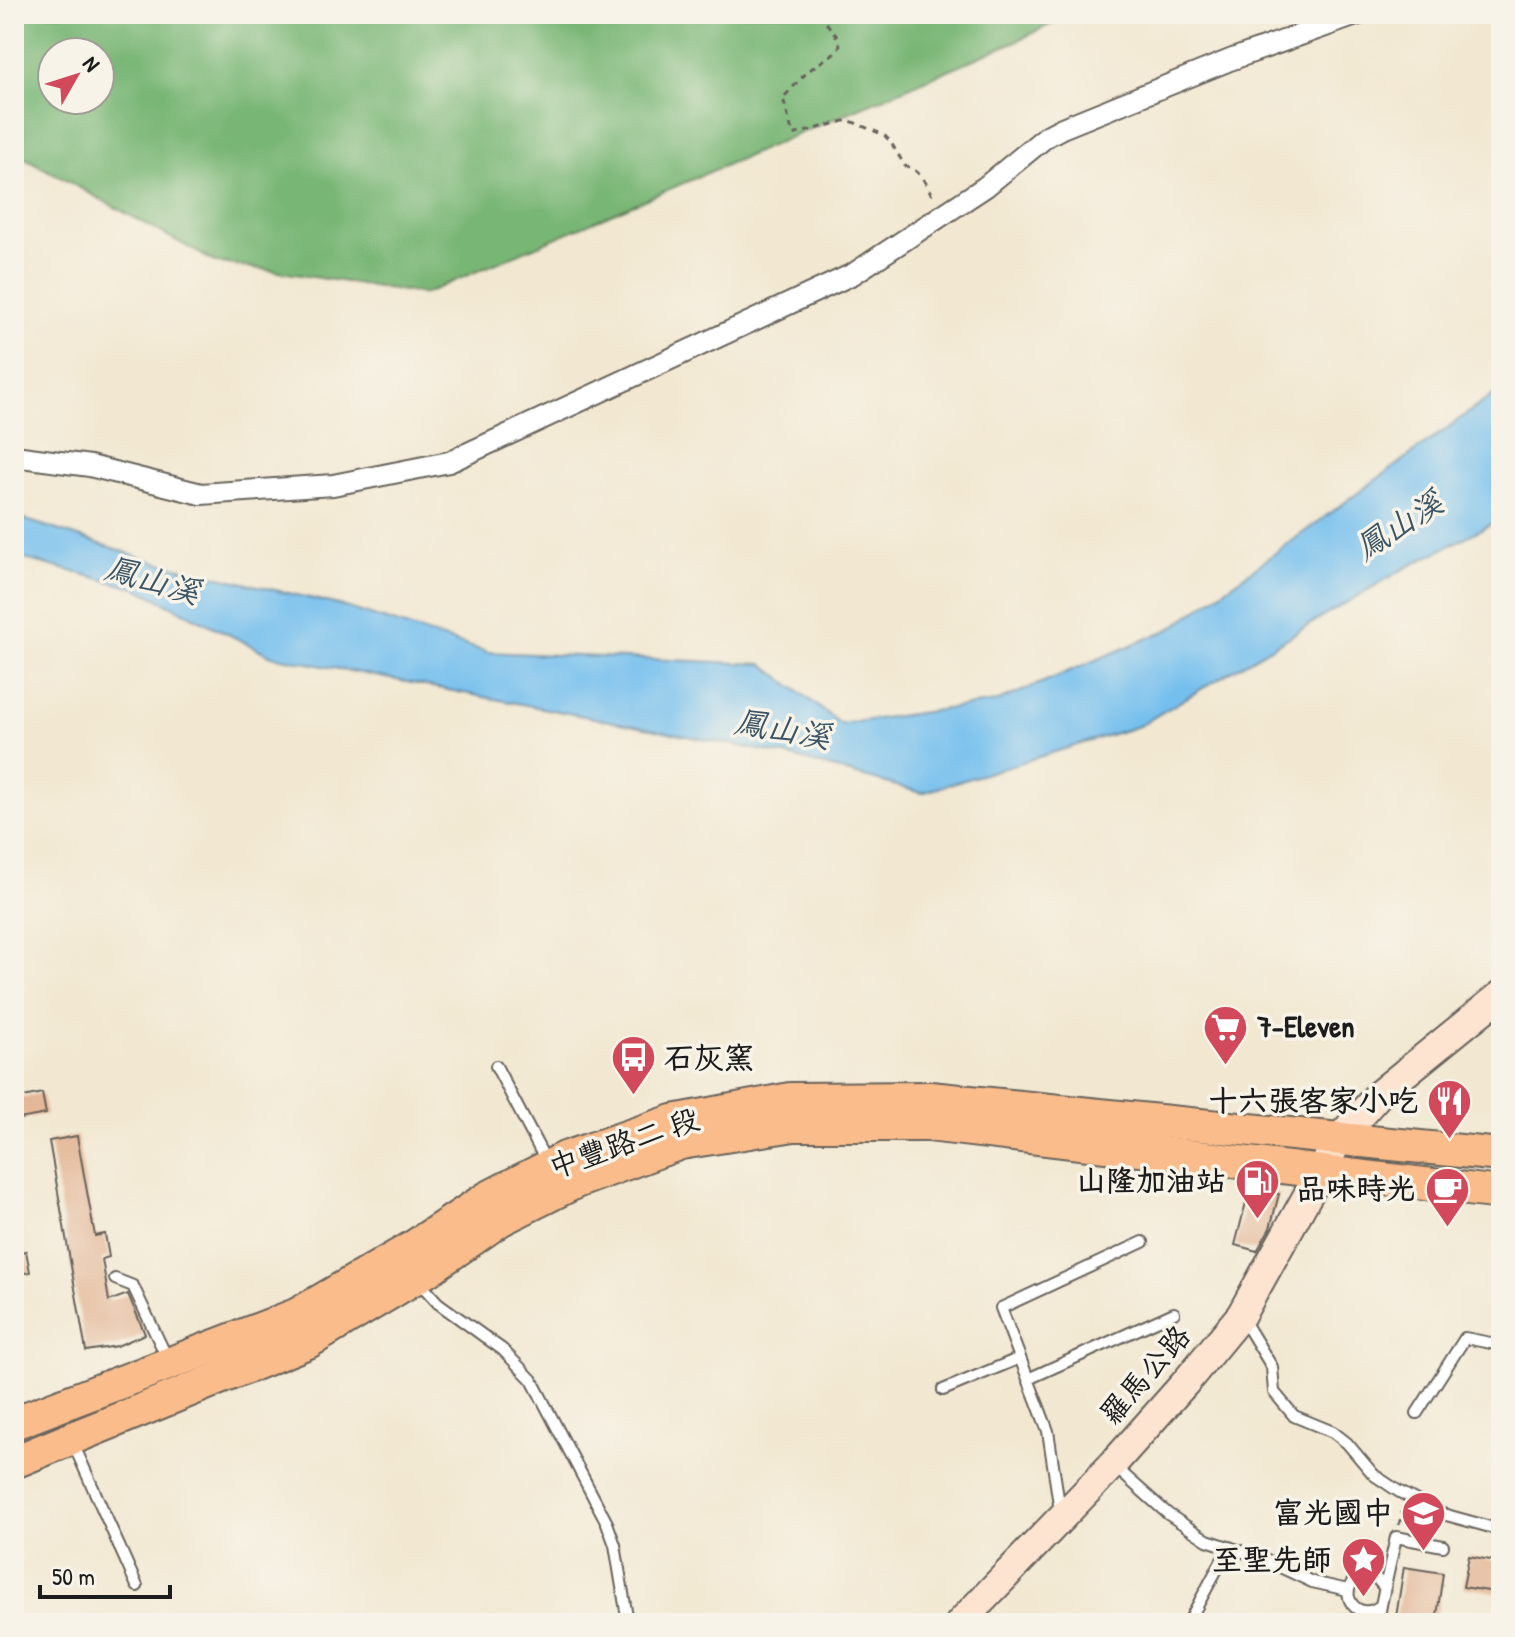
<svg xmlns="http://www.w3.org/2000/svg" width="1515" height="1637" font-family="'Patrick Hand','LXGW WenKai TC',sans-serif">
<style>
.forest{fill:#78b675;stroke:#4a6948;stroke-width:2;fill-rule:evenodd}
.water{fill:#75bfee;stroke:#486e85;stroke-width:2}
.building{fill:#e2b392}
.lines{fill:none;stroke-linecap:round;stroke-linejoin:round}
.lane-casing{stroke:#67635c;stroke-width:14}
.street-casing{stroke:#67635c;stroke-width:24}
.secondary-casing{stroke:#67635c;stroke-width:32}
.primary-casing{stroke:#67635c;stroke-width:36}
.path{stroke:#67635c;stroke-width:3;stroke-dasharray:6 6;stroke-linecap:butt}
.lane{stroke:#fff;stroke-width:10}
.street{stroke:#fff;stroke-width:20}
.secondary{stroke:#fde4d1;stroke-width:28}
.primary{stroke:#fabc8b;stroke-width:32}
.labels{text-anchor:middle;stroke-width:7;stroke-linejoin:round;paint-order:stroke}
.poi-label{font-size:30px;font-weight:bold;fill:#1c1c1c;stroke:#f7f3e8;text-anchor:end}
.street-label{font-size:30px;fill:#1c1c1c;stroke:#f7f3e8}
.water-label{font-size:32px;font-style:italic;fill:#3b5566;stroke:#f7f3e8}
</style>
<rect width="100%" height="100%" fill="#f7f3e8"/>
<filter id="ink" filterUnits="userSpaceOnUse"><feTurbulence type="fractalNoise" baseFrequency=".0125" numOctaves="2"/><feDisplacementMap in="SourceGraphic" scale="16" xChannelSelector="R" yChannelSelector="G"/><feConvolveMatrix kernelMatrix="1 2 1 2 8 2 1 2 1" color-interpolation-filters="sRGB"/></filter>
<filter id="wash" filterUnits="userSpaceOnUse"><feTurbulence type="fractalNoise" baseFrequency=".006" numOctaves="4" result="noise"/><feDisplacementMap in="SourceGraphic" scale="32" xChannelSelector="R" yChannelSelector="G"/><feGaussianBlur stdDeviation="1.8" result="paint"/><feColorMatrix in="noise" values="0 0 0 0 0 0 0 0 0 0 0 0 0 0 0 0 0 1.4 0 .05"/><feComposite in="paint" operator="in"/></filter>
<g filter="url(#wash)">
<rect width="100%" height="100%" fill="#f2e8d2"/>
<path class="forest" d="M14,14H1071L1021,39L424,294L215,262L14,152ZM52,52H100V100H52Z"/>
<path class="water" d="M1501,389V519L1400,571L1139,726L922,793L785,755L272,656L138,589L14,556V516L156,562L339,605L487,652L763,664L841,724L996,702L1172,628Z"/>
<g id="blocks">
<g class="building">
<path d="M42,1093L46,1114L14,1120V1099Z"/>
<path d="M77,1136L95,1236L105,1234L109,1257L102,1259L109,1301L128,1294L145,1334L117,1346L86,1351L49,1141Z"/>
<path d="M1250,1187L1279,1194L1270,1228L1257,1251L1235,1245Z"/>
<path d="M26,1251L30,1272L14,1275V1253Z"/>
<path d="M1469,1556L1501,1562V1593L1463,1587Z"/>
<path d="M1404,1567L1443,1573L1436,1623H1395Z"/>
</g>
</g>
</g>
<g filter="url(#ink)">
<use href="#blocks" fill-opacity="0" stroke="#67635c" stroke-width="2"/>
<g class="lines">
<defs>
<g id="lane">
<path d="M496,1066L548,1165"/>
<path d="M115,1279L133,1286L168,1360"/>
<path d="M419,1282L438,1303L503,1350L532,1380L607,1523L615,1545L628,1623"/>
<path d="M1241,1316L1272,1367L1274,1392L1294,1416L1333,1432L1347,1443L1374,1475L1398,1491L1439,1513L1501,1530"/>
<path d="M1028,1379L1174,1313"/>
<path d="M943,1390L1020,1358"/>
<path d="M1417,1413L1465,1338L1501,1345"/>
<path d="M76,1442V1450L137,1586"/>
<path d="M1114,1466L1168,1514L1207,1540L1259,1557L1312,1582L1348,1590"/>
<path d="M1060,1511L1048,1431L1001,1308L1143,1242"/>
<path d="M1384,1587L1376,1578L1359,1576C1334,1593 1359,1625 1381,1605L1396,1537L1443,1546"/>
<path d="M1188,1623L1229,1547"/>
<path d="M1378,1623L1381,1605"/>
</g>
<path id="street" d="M14,456L90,466L201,494L333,485L449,462L853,274L985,187L1047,136L1062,128L1230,60L1359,14"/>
<path id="secondary" d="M960,1623L1113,1464L1185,1383L1241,1315L1339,1139L1378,1095L1501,995"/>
<g id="primary">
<path d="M14,1423L296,1315L413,1247L487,1198L565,1158L673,1121L790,1099L930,1098L1501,1155"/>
<path d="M14,1462L308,1342L428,1270L500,1220L576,1182L681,1143L794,1125H928L1501,1193"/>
</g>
</defs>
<use href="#lane" class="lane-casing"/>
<use href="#street" class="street-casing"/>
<use href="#secondary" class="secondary-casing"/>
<use href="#primary" class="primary-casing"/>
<g class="path">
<path d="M818,14C851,51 845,44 811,69C801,77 792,89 783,98L793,135L848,120L884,135L890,141L905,166C920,169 928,185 933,199"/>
<path d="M1399,1525L1403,1509"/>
</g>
<use href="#lane" class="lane"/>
<use href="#street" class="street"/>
<use href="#secondary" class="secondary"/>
<use href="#primary" class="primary"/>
</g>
</g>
<defs>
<symbol id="supermarket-pin" viewBox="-11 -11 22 30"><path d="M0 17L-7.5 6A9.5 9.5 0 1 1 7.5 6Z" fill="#d1495b" stroke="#f7f3e8"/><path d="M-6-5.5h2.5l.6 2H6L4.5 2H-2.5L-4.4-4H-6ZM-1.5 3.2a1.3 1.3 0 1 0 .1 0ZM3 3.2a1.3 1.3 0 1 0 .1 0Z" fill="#fff"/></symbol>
<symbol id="bus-pin" viewBox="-11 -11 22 30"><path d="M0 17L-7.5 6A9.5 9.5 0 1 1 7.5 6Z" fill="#d1495b" stroke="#f7f3e8"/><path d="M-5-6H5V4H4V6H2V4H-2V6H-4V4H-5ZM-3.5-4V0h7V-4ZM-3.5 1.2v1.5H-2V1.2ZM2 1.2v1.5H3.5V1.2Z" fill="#fff"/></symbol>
<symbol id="restaurant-pin" viewBox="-11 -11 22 30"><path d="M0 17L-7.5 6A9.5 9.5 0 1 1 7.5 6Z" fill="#d1495b" stroke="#f7f3e8"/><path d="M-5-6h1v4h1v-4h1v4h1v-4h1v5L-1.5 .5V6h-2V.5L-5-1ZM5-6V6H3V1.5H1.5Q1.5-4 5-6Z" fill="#fff"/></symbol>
<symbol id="fuel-pin" viewBox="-11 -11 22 30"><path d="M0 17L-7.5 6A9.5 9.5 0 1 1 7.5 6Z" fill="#d1495b" stroke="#f7f3e8"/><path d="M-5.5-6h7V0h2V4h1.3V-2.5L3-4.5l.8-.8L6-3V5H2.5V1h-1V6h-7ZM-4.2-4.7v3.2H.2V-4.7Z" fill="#fff"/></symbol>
<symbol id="cafe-pin" viewBox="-11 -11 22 30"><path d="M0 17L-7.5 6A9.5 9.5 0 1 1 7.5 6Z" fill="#d1495b" stroke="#f7f3e8"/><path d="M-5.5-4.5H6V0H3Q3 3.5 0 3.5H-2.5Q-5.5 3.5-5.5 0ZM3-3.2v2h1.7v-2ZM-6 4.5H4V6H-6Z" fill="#fff"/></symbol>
<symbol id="school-pin" viewBox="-11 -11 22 30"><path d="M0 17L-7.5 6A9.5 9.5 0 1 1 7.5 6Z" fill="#d1495b" stroke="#f7f3e8"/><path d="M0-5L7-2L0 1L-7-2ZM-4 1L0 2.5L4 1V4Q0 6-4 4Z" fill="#fff"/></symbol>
<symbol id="sight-pin" viewBox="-11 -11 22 30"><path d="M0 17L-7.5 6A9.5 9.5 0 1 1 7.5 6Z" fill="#d1495b" stroke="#f7f3e8"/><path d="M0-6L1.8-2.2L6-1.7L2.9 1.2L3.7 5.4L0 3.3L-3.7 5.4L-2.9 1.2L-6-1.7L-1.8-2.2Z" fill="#fff"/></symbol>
</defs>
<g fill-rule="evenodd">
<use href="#supermarket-pin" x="1200" y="1002" width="51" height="69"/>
<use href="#bus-pin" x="608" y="1032" width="51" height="69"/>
<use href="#restaurant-pin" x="1424" y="1076" width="51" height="69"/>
<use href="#fuel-pin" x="1232" y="1156" width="51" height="69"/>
<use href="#cafe-pin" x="1422" y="1164" width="51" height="69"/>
<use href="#school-pin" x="1398" y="1488" width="51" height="69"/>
<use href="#sight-pin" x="1338" y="1534" width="51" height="69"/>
</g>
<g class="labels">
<g class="poi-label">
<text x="1257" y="1037" text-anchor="start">7-Eleven</text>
<text x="664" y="1068" text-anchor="start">石灰窯</text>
<text x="1418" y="1111">十六張客家小吃</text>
<text x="1226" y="1191">山隆加油站</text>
<text x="1416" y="1199">品味時光</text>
<text x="1393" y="1523">富光國中</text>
<text x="1332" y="1570">至聖先師</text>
</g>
<g class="street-label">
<text transform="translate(624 1143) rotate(-19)" y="10">中豐路二 段</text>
<text transform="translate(1145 1375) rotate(-49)" y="10">羅馬公路</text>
</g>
<g class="water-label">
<text transform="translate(1399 525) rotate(-33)" y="11">鳳山溪</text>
<text transform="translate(153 580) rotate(16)" y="11">鳳山溪</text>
<text transform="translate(783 729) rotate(10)" y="11">鳳山溪</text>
</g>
</g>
<rect width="1515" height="1637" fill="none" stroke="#f7f3e8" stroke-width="48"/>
<g transform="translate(76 76) rotate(51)"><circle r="38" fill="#f7f3e8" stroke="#9f9d96" stroke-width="2"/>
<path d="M0-6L14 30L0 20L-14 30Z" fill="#d1495b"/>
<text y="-12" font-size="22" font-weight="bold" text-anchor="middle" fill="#1c1c1c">N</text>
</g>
<path d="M40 1585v12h130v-12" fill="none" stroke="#1c1c1c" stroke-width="4"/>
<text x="52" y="1585" font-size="24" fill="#1c1c1c" stroke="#f7f3e8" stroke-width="6" paint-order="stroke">50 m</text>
</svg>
